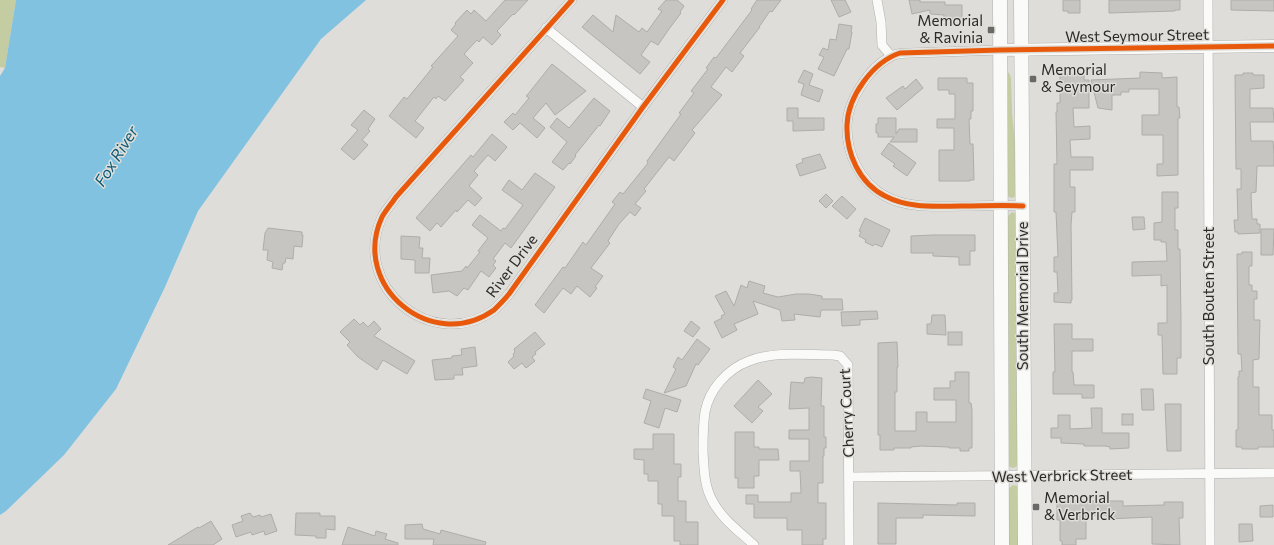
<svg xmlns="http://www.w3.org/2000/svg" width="1274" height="545" font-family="Commissioner,sans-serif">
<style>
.green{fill:#c4cca1}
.water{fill:#81c2e0}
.building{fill:#c6c5c2;stroke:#aeadab}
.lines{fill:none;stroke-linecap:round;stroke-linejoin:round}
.street-casing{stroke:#b0b0ad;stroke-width:10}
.secondary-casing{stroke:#b0b0ad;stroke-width:13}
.primary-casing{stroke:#b0b0ad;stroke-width:15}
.street{stroke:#fafaf9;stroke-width:9}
.secondary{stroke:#fafaf9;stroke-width:12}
.primary{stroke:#fafaf9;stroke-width:14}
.cycleway-casing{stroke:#dfded9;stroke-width:8}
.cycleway{stroke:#e8590c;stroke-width:5}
.poi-dot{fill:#6a6967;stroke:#dfded9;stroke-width:1.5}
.labels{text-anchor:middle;stroke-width:3;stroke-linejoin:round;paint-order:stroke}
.poi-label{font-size:15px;fill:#2b2a29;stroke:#dfded9;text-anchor:start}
.street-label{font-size:15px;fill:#2b2a29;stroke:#dfded9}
.water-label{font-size:16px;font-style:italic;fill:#0a5875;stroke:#dfded9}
</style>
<rect width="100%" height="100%" fill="#deddda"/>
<g class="green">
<path d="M0,0H16L5,68L0,67Z"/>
<path d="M1008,72L1009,73L1011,78L1012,113L1016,152V196L1012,198L1009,197L1007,194Z"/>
<path d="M1012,212L1015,213L1017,215V466L1013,468L1010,467L1008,465L1007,217Z"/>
<path d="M1013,485L1017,486L1019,490V545H1009L1008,489Z"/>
</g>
<path class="water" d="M16,0H366L321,39L198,211L165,287L116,389L64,455L6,511L0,515V76L5,68Z"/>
<g class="building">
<path d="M505,0H528L514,15L513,14L497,31L501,35L492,45L483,37L479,42L477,40L464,54L473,63L460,77L464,80L445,101L438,96L436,99L434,97L415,121L424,128L416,138L389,116L404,97L407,99L433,67L431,66L458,36L451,30L456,24L455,23L467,10L471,14L474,10L486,21Z"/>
<path d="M666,0H677L684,6L680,12L681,13L669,29L658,45L651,41L641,55L650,62L640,74L582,27L593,15L613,32L616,15L639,32L642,28L647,32L662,11L658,9Z"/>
<path d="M757,0H781L772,12L770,11L759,27H760L740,53L744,56L732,72L726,67L711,87L722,95L692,130L695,133L674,161L669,157L644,189L646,191L635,204L641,208L635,216L630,212L619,224L608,241L610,243L591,268L603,276L595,287L597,288L590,297L577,286L571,294L563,288L544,313L535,305L563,267L565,268L583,242L586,245L615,204L612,202L620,192L623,194L648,163L647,161L681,114L679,113L694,93L691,91L708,69L706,68L714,57L716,58L752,10L751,9Z"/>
<path d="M831,0H845L851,12L839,17Z"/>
<path d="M909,0H920V2H945V5H962V19H944V15L930,14V10L912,14Z"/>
<path d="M1063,0H1080V13H1068V11H1063Z"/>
<path d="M1109,0H1180V10H1175V11L1109,13Z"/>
<path d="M1231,0H1274V11L1231,10Z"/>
<path d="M839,24L852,26L851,32H852L849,49H847L834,76L818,69L824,57L819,55L823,48L828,50L830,39L836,40Z"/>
<path d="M552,64L586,91L555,115L546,103L533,118L545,128L537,138L520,123L513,130L504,122L513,113L515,115L529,98L526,96L528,94Z"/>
<path d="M804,70L813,74L809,85L823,90L819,102L801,95L804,84L798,82Z"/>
<path d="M1140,72L1162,73V78L1177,77V107H1179L1180,118H1178V175L1157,176V164H1163V135H1142V115H1159V89H1129V92H1121V95H1112V110L1098,108L1091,80L1140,78Z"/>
<path d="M1243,73H1253V75H1264V88L1250,89V108H1273L1274,122H1250L1251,141H1273L1274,154V166H1257L1256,192L1251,193L1252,219H1257V224H1260V233L1238,234V232H1235L1234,220H1238L1237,189H1241V169H1236L1235,75H1243Z"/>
<path d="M1060,74L1084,75V80H1089V108H1073L1074,127L1090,126V139L1070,140L1071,157H1093V170H1070V187H1075V212H1072L1071,225L1072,300H1071V303L1054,302V293H1058L1057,272H1054V257H1058L1056,212H1054V164H1057L1056,112H1057V103H1060Z"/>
<path d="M938,78H967V83H973V111H971V119H969L970,144H973L974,180H970V181H939V150H954V128H937V119H955V94H949V90H938Z"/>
<path d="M916,79L923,88L897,110L886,98L903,86L905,89Z"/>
<path d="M594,98L610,111L600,126L599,125L575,155L576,156L570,164L569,163L563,170L552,162L567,142L550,127L557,118L569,128Z"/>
<path d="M787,108H798V118H824V130L793,131V121H787Z"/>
<path d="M364,110L375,119L368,129L370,131L362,140L368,145L354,160L341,149L358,130L351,125Z"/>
<path d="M878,118H896V134L899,129H917V142H890L894,137H878V133H876V124H878Z"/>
<path d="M492,134L507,147L495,161L488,155L474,171L478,175L469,186L482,198L475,206L468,200L457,212L456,210L441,227L437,223L430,231L416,218L471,155L473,157Z"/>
<path d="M889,143L916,163L907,176L893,166L895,164L881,154Z"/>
<path d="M820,154L826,168L800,176L796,165L803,162L802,159Z"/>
<path d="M535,173L555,187L511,248L505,243L493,259L496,261L493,265L496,268L489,277L481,271L468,290L464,288L457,296L449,291L433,293L431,275L462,271L466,266L467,268L480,252L478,251L488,238L472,225L480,215L501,231L503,228L505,229L523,205L502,190L509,180L522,190Z"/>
<path d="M1162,192H1178V208H1175V230H1178V249H1180L1181,321V358H1177V374H1163L1162,335H1158V323H1167V285L1161,286V275L1132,276V262L1167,261L1166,242H1161V240H1154V223L1162,222Z"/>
<path d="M826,194L833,201L826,208L819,201Z"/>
<path d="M842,196L856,209L847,219L832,206Z"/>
<path d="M1132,217H1144L1145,229L1133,230Z"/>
<path d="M865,218L890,230L882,247L875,244L873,246L865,242L866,240L859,236L861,232L859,231Z"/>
<path d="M268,228L302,232V235H303L302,247L294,246L293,259L286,258L285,263H283L282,270L272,268L273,262L267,260L268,250H263L265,233Z"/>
<path d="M1261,229H1274L1273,255H1261Z"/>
<path d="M933,235H975V251H970V265H959V257L933,256V253H911V236Z"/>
<path d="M401,236L420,237L419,248H423L422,258H430L429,273H415V260L401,259Z"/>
<path d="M1242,252H1252V266H1249V285H1252V291H1257V299H1254V320H1260L1259,359L1253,360V387H1259V415H1272V430H1274V447H1258V449H1242V447H1236V430H1238V377H1239V371H1242L1241,354H1238L1237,254H1242Z"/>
<path d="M749,281L765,286L763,293L778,297L796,294H809L822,296V299H842L843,310H821L820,317L794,314L795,320L782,321L780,310L753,301L758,314L734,324L737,330L722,338L714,322L722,318L721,316L725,314L715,296L726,291L734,306L741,285L747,288Z"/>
<path d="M877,311L878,319L860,320V325L842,326L841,312Z"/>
<path d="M932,315H945L946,335L927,334V324H931Z"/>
<path d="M354,319L360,325L363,322L368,327L374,321L381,329L374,336L415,361L407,374L383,360L377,370L358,357L347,345L350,342L340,332Z"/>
<path d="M691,321L700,328L693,337L684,331Z"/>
<path d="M1054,324H1072V339H1093V351H1072V372H1073L1074,385H1094V398H1082V394H1053V372H1055Z"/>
<path d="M535,332L545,344L535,352L536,354L532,357L535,361L526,368L522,363L514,369L508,362L514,356L513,354L515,352L514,349Z"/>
<rect x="948" y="332" width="14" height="13"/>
<path d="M697,339L710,349L698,365L696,364L686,386L664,393L676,369L673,367L678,357L682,360Z"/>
<path d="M897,342L898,367H897V392H895V431H916V412H927V422H956V400H934V388H950V381H955V372H969V403H971L972,410V448H969V451H960V448H949V447L921,446L911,447V448H894V450H880V435H878V343Z"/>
<path d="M475,347L477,366L462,368L463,375H454V379L435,380L432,360L452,358V356L462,355L461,349Z"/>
<path d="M811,377L822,378L821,406H824V437H826V448H824V456H823V483H818V503H826V539H823V545H802V530H787V518H754V504H746V495H758V502H791V493H801L800,471H790V461H809V439H789V430H809V408L789,409L791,382L804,383L805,378Z"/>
<path d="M758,380L772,394L758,407L763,411L752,423L734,406Z"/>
<path d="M646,389L681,400L677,412L665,408L659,428L644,423L651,401L643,398Z"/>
<path d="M1141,389H1153L1154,410H1142Z"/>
<path d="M1165,404H1181V451H1167Z"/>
<path d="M1091,408H1102V433H1129V448L1110,449V447L1105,446H1084V444L1061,443V438H1051V428H1058V415H1070V429L1092,428Z"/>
<rect x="1122" y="414" width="11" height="11"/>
<path d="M735,432H754V447H759V449H778L779,460H759V476H754V488H738V478H735Z"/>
<path d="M653,434H674V464H681V477H678V501H686V522H698V545H680V541H674V516H662V504H658V481H648V474H644V460L634,459V449H653Z"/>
<path d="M1057,501H1123V506L1164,505V502H1183V518H1179L1180,545L1152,544V517L1107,519V515H1086V539H1076V545H1062V541H1060V520H1057Z"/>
<path d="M878,503L957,505V503H975V516L923,515V518H896V544H878Z"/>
<path d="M1273,505V517H1260V506Z"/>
<path d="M250,513L253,517L260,515L261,517L271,514L277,531L265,535L264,531L252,535L251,532L236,537L232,525L243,521L241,516Z"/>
<path d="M296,513H320V516H335V530L326,529V538H316V536L295,535Z"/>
<path d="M211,521L222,539L213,545H168L198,527L199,528Z"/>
<path d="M422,524L423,529L440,534L441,530L486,542L485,545H433L434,539H405V525Z"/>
<path d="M1239,524H1252L1253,541L1239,542Z"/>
<path d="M348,527L375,536L376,531L387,534L385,539L398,543V545H342Z"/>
</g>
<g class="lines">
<defs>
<g id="street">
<path d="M572,0L396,197C392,203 386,210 382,217C350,286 432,354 494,310C499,305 504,300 509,294L643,107L723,0"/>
<path d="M877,0L881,22L882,45L891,56"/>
<path d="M1208,0L1210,545"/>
<path d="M546,28L643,107"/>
<path d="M1000,50L911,53C904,53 896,53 890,57C869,68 848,100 847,124C846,152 859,182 885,196C909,209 935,206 962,206C982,206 1003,205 1023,206"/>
<path d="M850,477L1274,473"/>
<path d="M754,545C739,531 723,520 713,502C704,486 704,469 703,451C703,438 703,425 705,412C709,390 727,369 749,361C774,351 806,355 833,355L840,356L848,365L849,545"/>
</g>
<path id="secondary" d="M1000,50L1274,46"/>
<g id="primary">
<path d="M1000,0L1002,545"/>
<path d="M1021,0L1025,545"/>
</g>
</defs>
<use href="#street" class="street-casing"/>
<use href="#secondary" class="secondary-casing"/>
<use href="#primary" class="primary-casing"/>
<use href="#street" class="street"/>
<use href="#secondary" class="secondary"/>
<use href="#primary" class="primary"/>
<defs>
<g id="cycleway">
<path d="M572,0L396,197C392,203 386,210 382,217C350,286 432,354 494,310C499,305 504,300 509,294L643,107L723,0"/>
<path d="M1023,206C1003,205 982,206 962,206C935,206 910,209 885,196C859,183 846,153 847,125C848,96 873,62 900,53L1000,50L1274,46"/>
</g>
</defs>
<use href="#cycleway" class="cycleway-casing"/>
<use href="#cycleway" class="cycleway"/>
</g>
<g class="poi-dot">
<rect x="987" y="26" width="8" height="8" rx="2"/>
<rect x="1029" y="75" width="8" height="8" rx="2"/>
<rect x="1032" y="503" width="8" height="8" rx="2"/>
</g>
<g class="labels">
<g class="poi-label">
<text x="983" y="26" text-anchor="end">Memorial<tspan x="983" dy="17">&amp; Ravinia</tspan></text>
<text x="1041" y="75">Memorial<tspan x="1041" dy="17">&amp; Seymour</tspan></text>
<text x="1044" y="503">Memorial<tspan x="1044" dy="17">&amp; Verbrick</tspan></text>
</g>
<g class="street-label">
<text transform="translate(1137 36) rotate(-1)" y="5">West Seymour Street</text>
<text transform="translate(512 266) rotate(-53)" y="5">River Drive</text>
<text transform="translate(1023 296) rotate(-90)" y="5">South Memorial Drive</text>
<text transform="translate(1209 296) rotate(-90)" y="5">South Bouten Street</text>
<text transform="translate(847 413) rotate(-93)" y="5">Cherry Court</text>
<text transform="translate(1062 476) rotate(-1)" y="5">West Verbrick Street</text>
</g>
<g class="water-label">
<text transform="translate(116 156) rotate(-58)" y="6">Fox River</text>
</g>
</g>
</svg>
